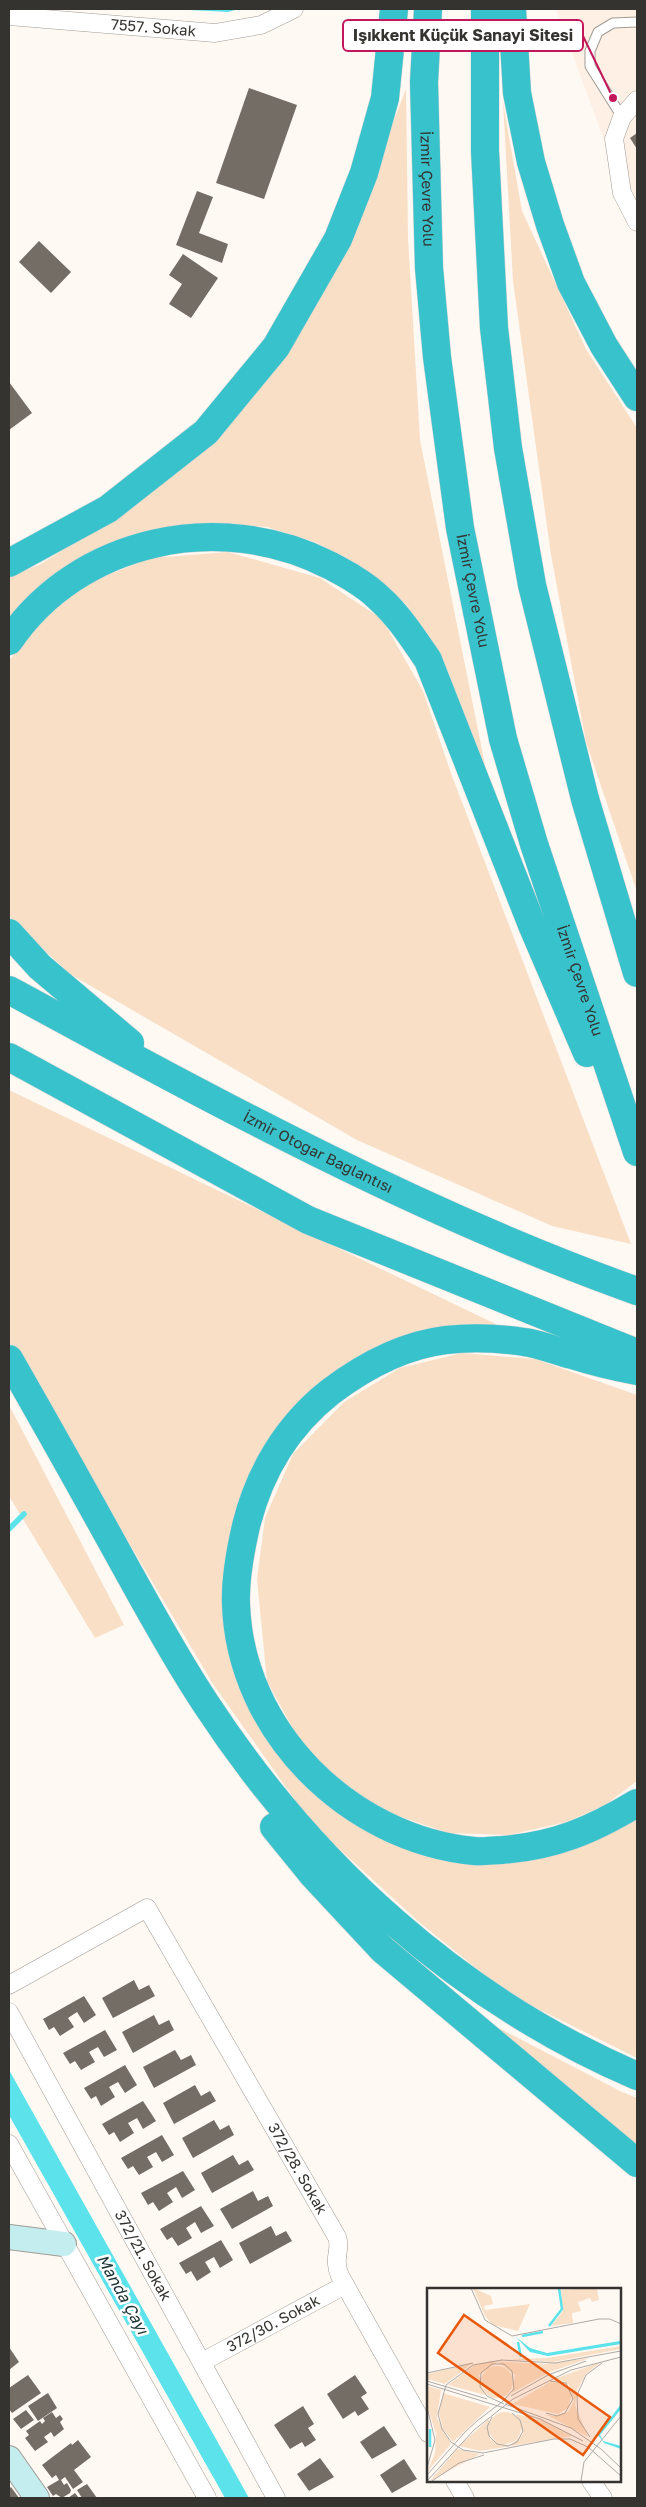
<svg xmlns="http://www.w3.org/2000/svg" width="646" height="2507" font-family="'Golos Text',sans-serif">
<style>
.built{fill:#fef0e4}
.green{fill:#f9dfc5}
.water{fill:#5be2eb}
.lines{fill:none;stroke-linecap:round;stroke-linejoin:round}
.stream{stroke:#5be2eb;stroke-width:5.5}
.building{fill:#736d66}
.lane-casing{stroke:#a29b95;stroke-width:11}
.street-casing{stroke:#a29b95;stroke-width:19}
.secondary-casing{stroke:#a29b95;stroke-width:26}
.highway-casing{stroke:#d7d6d6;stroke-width:29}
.lane{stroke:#fff;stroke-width:9}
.street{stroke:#fff;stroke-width:18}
.secondary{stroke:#c3edef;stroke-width:24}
.highway{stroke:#38c2cb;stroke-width:28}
.labels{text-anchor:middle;stroke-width:5;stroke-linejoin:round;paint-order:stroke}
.street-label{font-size:15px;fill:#353330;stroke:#fff}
.water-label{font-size:16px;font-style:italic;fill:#1c3335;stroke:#fff}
.inset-river{fill:none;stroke:#5be2eb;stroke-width:2.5}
.inset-road{fill:none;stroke:#aeaaa6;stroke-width:1}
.view{fill:#e8590c;fill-opacity:0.15;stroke:#e8590c;stroke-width:2.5}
.inset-edge{fill:none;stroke:#353330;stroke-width:2.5}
.leader{fill:none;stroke:#c2185b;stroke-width:2}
.callout-dot{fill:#c2185b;stroke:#fff;stroke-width:2}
.callout{fill:#fff;stroke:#c2185b;stroke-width:2}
.callout-label{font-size:16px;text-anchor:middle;font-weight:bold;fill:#353330}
</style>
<rect width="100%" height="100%" fill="#fff9f4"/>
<path class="built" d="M556,9H637V215L621,186Z"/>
<g class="green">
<path d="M406,89L408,238L420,440L486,770L444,667L407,605L354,562L315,542L267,527L216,523L172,530L9,621V577L41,564L138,502L211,440L262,386L335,271Z"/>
<path d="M503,102L522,211L586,349L637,428V892L586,742L551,555L513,281Z"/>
<path d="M228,552L320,578L382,619L423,691L452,776L631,1244L552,1226L357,1140L70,974L12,920L9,914V661L30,631L85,584L151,558Z"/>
<path d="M9,1090L504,1328L313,1392L226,1590L292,1769L320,1798L373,1833L468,1859L637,1815V2058L508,1994L419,1922L312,1824L213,1684L9,1341Z"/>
<path d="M462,1353L535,1359L637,1395V1781L605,1805L566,1822L509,1835L449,1833L381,1810L335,1780L297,1736L267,1681L257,1579L265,1518L293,1454L344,1402L400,1368Z"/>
<path d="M9,1405L124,1625L95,1638L9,1496Z"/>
<path d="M474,2015L622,2092L637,2098V2151Z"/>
</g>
<g class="water">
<path d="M170,9H239L228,12Z"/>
<path d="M9,2070L249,2498H225L9,2115Z"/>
</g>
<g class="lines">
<path class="stream" d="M9,1529L24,1514"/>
</g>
<g class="building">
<path d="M249,88L297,105L264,199L216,183Z"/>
<path d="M637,133V149L630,138Z"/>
<path d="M197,191L213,197L199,233L228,244L222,263L176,245Z"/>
<path d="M39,241L71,272L51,293L19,262Z"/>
<path d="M183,254L218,278L191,318L169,304L182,284L169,275Z"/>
<path d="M9,382L32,413L9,430Z"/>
<path d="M134,1980L139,1990L149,1985L155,1996L113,2018L102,1998Z"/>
<path d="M84,1996L96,2015L84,2023L77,2012L68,2018L74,2027L60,2036L54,2027L49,2030L43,2019Z"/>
<path d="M154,2015L159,2025L169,2020L174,2030L133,2053L122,2032Z"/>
<path d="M105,2030L117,2050L104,2057L98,2047L89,2052L95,2062L81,2070L75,2061L70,2064L63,2053Z"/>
<path d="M175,2050L181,2060L191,2055L196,2065L154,2088L143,2067Z"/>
<path d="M125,2065L137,2085L125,2093L118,2082L109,2087L115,2097L101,2106L96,2096L91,2099L84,2088Z"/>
<path d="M195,2085L201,2096L210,2091L216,2101L174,2124L163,2103Z"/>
<path d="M143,2101L156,2121L143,2129L137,2118L128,2123L134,2133L120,2142L114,2132L109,2135L102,2124Z"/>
<path d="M214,2120L220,2130L229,2125L234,2135L193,2158L182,2138Z"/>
<path d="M162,2135L174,2155L162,2162L156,2152L147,2157L153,2167L139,2175L133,2166L128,2169L121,2158Z"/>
<path d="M233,2155L239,2165L248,2160L254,2170L212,2193L201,2173Z"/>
<path d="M183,2171L195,2190L182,2198L176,2187L167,2193L173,2202L159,2211L153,2202L148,2205L141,2193Z"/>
<path d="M253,2191L258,2201L268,2196L273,2206L232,2229L220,2209Z"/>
<path d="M201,2206L214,2226L201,2233L195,2222L186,2228L192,2238L178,2246L172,2237L167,2240L160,2229Z"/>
<path d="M271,2226L276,2236L286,2231L292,2241L250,2264L239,2243Z"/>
<path d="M221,2240L233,2260L220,2268L214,2257L205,2262L211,2272L197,2281L191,2271L186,2274L179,2263Z"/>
<path d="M9,2347L19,2362L9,2370Z"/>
<path d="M28,2375L41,2393L12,2413L9,2409V2388Z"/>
<path d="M355,2375L367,2393L361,2397L369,2409L358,2416L355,2411L343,2419L327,2394Z"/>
<path d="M48,2393L57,2408L38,2421L28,2406Z"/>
<path d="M303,2406L314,2424L308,2428L316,2440L305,2447L302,2442L290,2449L274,2425Z"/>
<path d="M26,2410L34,2420L21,2429L13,2419Z"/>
<path d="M52,2412L56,2418L60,2415L63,2419L60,2422L64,2429L54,2437L51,2432L44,2437L48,2442L35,2451L25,2438L29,2435L26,2431L40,2421L42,2424L45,2421L43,2418Z"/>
<path d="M384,2426L397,2445L372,2459L360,2442Z"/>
<path d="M78,2440L91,2457L74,2470L83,2482L73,2489L65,2477L61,2480L64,2485L67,2483L71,2490L70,2493L62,2498L56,2494L53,2496L47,2487L59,2480L56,2475L52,2478L42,2465L71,2443L72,2445Z"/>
<path d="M320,2458L334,2477L309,2491L297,2474Z"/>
<path d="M404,2459L417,2479L392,2493L380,2475Z"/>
<path d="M87,2484L97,2498H82L77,2490Z"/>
<path d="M11,2487L19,2498H9V2489Z"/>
<path d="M75,2493L79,2498H68Z"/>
</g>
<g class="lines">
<defs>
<path id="lane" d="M622,117L590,66V51L598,32L613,23L637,22"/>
<g id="street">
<path id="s1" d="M9,16L215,33L261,25L294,9"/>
<path d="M637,100L622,117L614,139L622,193L637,222"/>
<path id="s2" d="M9,1985L147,1908L337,2237C342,2250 332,2257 340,2276L428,2433"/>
<path id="s3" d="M9,2012L276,2498"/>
<path d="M9,2144L207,2498"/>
<path id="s4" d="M202,2362L345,2285"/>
<path d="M455,2481L465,2498"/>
<path d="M591,2481L603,2498"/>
</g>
<g id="secondary">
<path d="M9,2237L64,2244"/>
<path d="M9,2458L37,2498"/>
</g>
<g id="highway">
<path id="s5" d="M428,9L424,82L429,268L437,357L460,528L503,739L534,844L637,1152"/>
<path d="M485,9V151L494,328L508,448L532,585L585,799L637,973"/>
<path d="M512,9L517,93L531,162L550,225L571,283L604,346L637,397"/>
<path d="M9,563L108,509L206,432L276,347L338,239L364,173L385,98L394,9"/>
<path d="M9,641C78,539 220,509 329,565C346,574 365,584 379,598C399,616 413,638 428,660L532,925L587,1053"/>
<path d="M9,933L40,967L130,1043"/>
<path id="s6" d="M9,990C213,1101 418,1213 637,1291"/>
<path d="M9,1057L308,1220L637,1353"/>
<path d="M9,1359C48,1427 86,1495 124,1564C150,1611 176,1659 206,1704C312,1866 458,1999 637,2076"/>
<path d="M637,1371C615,1367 594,1362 572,1355C556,1351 540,1344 524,1342C498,1338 472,1337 446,1340C404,1345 363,1367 330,1392C287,1426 259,1473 246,1526C240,1552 235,1578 236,1604C240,1732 350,1839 474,1851C483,1852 493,1850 502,1850C555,1846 592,1830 637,1803"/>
<path d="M274,1827L313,1875L383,1950L637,2163"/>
</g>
</defs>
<use href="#lane" class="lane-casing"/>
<use href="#street" class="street-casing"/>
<use href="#secondary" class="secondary-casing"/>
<use href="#highway" class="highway-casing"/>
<use href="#lane" class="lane"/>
<use href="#street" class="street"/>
<use href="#secondary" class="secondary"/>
<use href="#highway" class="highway"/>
</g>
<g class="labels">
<g class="street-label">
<text dy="5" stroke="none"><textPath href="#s1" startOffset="145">7557. Sokak</textPath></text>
<text dy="5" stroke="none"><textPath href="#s5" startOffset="180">İzmir Çevre Yolu</textPath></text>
<text dy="5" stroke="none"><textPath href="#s5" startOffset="585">İzmir Çevre Yolu</textPath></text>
<text dy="5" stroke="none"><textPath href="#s5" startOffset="990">İzmir Çevre Yolu</textPath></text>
<text dy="5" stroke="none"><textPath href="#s6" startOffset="349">İzmir Otogar Bağlantısı</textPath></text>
<text dy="5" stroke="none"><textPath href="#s2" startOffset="459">372/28. Sokak</textPath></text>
<text dy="5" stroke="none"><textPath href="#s3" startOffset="278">372/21. Sokak</textPath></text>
<text dy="5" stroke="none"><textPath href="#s4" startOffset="81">372/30. Sokak</textPath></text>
</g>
<g class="water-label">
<text transform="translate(123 2294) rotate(61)" y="6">Manda Çayı</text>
</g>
</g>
<g transform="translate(427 2288)">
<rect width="194" height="194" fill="#fff9f4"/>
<path d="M46,0L64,8L66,16L57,18L58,22L103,16L91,43L66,37L58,28ZM170,0L172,12L165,14L163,10L151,14L154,23L145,25L146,35L124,38L136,23L134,2ZM194,58V61L126,74L83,71L120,70ZM163,70L123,84L85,105L88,87L71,74L52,87L58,107L21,97L46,78L64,73L117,76ZM174,74L159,86L150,102L148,117L161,149L118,126L126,128L141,124L147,113L142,97L127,91ZM46,75L18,96L0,91V86ZM54 94a16 16 0 1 1 32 0a16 16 0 1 1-32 0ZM123,94L137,95L145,106L141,120L131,126L85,116ZM0,98L14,102L10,130L24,156L0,184L8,165L9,146L0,117ZM16,105L63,119L26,154L16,141L12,125ZM62 140a16 16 0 1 1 32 0a16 16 0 1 1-32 0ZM89,126L116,133L146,148L53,163L32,158L62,131L63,151L82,158L96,146ZM30,161L53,166L3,193Z" fill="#f9dfc5"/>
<path d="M89,49L103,60L120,65L193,53L194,56L121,68L103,64ZM194,116V121L173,147L176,153L194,158V161L177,155L171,147Z" fill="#5be2eb"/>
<path class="inset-river" d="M122,38L135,21L132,0M95,48L116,44M91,54L94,69M3,141V159"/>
<path class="inset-road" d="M44,0L58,32L85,48M85,48L172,31H183L194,36M74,72L128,75L194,63M75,72L46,77L19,97L11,126L15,141L24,154L36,162L56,165L127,151H143L161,159L194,188M0,85L46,75M0,93L60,111M0,96L113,131L156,153M84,108L121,87L159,73M78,116L144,140L174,161L194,180M0,119L8,152L0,180M119,125L130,128L138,125L146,111L139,95L123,93M65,129L60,139L62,148L70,156L81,158L90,154L96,143L93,132L85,125M163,149L151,131L150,107L159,87L175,75M0,187L38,144L50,133L63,123L75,114L87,101L85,83L77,76H65L54,85L53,99L60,108L66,111L77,116M0,193L47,142L86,111L144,82L194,69M5,193L32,175L57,167M154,193L157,174L194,128"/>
<path class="view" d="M37,27L183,129L156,167L11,65Z"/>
<rect width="194" height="194" class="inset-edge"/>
</g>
<path class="leader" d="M613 98L583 36"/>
<circle class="callout-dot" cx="613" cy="98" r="5"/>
<rect class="callout" x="343" y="20" width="240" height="31" rx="5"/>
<g class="callout-label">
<text x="463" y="41">Işıkkent Küçük Sanayi Sitesi</text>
</g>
<rect width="646" height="2507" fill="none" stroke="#353330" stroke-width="20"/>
</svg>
